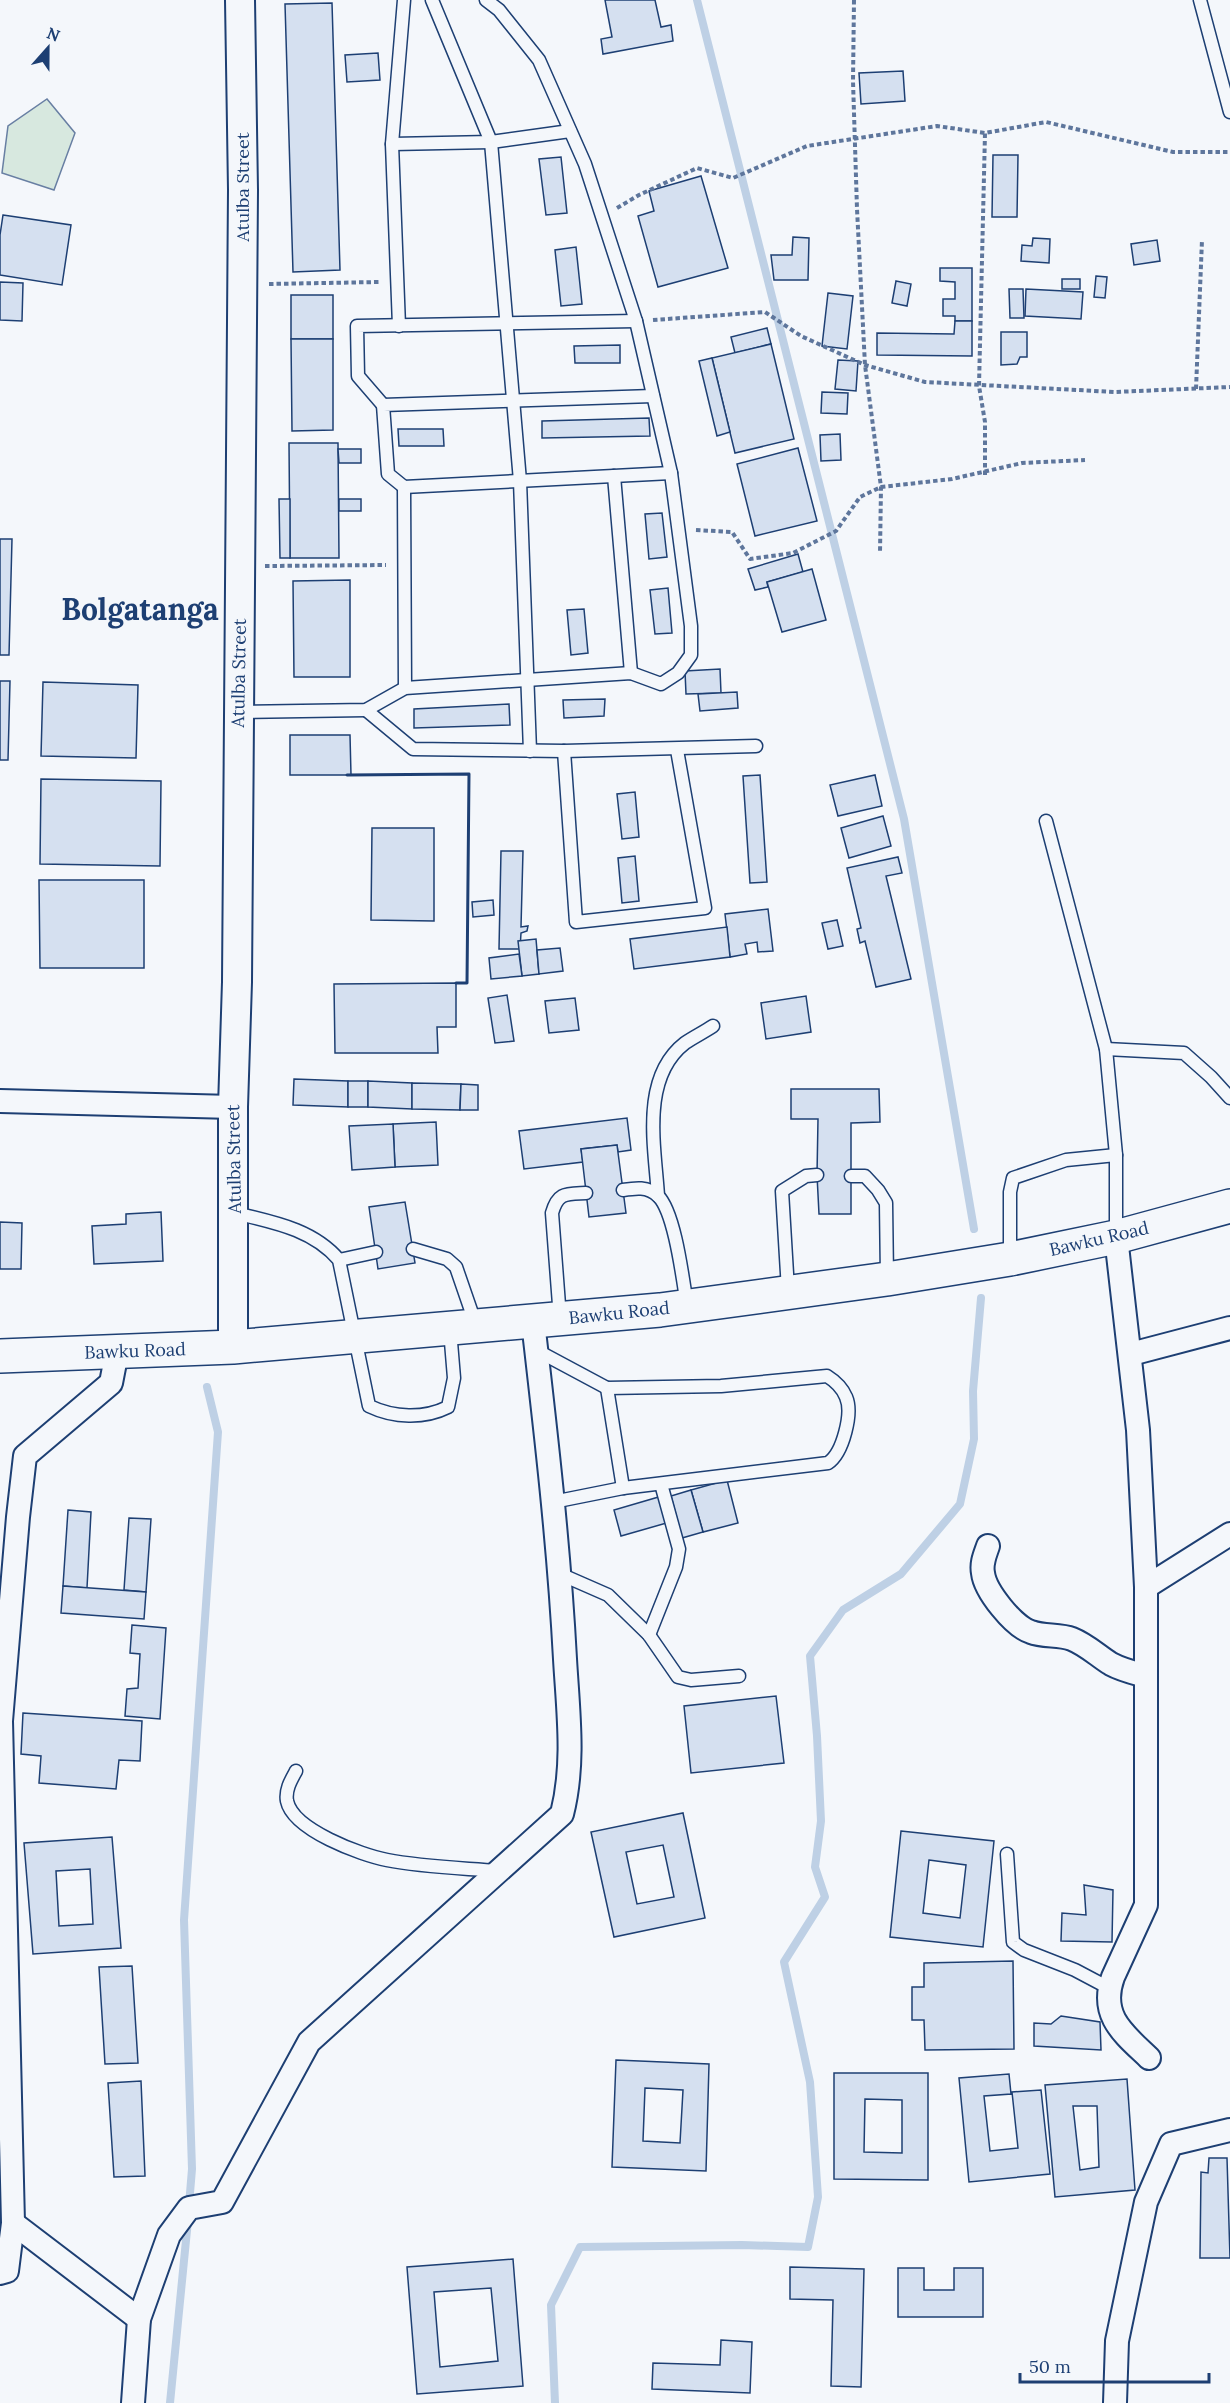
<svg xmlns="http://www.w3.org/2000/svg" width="1230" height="2403" font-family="Lora,serif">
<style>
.green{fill:#d7e8df;stroke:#687fa3;stroke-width:1.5}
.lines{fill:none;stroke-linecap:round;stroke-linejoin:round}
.stream{stroke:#bed0e5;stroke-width:8}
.building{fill:#d5e0f0;stroke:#1d3f73;stroke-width:1.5;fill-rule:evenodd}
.service-casing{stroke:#1d3f73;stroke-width:15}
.minor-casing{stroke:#1d3f73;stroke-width:26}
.tertiary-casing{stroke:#1d3f73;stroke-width:32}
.trunk-casing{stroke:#1d3f73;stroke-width:36}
.path{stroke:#5e769c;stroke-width:4;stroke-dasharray:4.5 3;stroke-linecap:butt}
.service{stroke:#f4f7fb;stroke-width:12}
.minor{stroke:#f4f7fb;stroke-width:22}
.tertiary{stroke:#f4f7fb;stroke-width:28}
.trunk{stroke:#f4f7fb;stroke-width:33}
.wall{stroke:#1d3f73;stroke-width:3}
.labels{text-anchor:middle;stroke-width:4.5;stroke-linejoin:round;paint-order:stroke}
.street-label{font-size:18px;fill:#1d3f73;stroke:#f4f7fb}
.town-label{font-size:30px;font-weight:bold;fill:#1d3f73;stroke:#f4f7fb}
</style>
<rect width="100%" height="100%" fill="#f4f7fb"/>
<path class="green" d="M47,99L75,133L54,190L2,173L8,126Z"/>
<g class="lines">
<g class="stream">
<path d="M697,0L904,819L974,1229"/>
<path d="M189,2205L192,2169L184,1920L218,1432L207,1387"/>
<path d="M170,2403L188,2220"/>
<path d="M555,2403L551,2305L580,2247L742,2245L808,2247L818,2197L810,2082L784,1962L825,1897L815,1867L821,1821L817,1736L810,1656L843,1610L901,1574L960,1504L974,1439L973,1391L981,1298"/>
</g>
</g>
<g class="building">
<path d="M605,0H655L661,27L671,25L673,41L603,54L601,39L612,37Z"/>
<path d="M332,3L340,270L293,272L285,4Z"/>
<path d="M378,53L380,80L347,82L345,55Z"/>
<path d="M903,71L905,101L861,104L859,73Z"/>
<path d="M993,155H1018L1017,217H992Z"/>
<path d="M561,157L567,213L546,215L539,159Z"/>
<path d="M701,176L728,268L658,287L638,216L654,211L649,191Z"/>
<path d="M3,215L71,225L62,285L0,275V235Z"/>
<path d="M793,237L809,238L808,280H774L771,255H792Z"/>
<path d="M1033,238L1050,239L1049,263L1021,261L1022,245L1032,246Z"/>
<path d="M1157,240L1160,261L1134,265L1131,244Z"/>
<path d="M576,247L582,304L561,306L555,250Z"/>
<path d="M940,268H972V321H955V316H943V299H955V282L940,281Z"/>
<path d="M1096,276L1107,277L1105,298L1094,297Z"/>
<rect x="1062" y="279" width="18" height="10"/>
<path d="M896,281L911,284L907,306L892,303Z"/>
<path d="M0,282L23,283L22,321L0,320Z"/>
<path d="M1009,289H1023L1024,318H1010Z"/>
<path d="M1026,289L1083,292L1081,319L1025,316Z"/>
<path d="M828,293L853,296L847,349L822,346Z"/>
<rect x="291" y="295" width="42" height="44"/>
<path d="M955,321H972V356L877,355V333L954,334Z"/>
<path d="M767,328L771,344L735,353L731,337Z"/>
<path d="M1001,332H1027V357H1020L1017,364L1001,365Z"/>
<path d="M291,339H333V430L292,431Z"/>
<path d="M771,344L794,439L735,453L712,358Z"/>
<path d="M620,345V363H575L574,346Z"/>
<path d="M712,358L730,432L717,436L699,361Z"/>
<path d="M838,360L858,361L856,391L835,389Z"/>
<path d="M822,392L848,393L847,414L821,413Z"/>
<path d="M649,418L650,436L542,438V421Z"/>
<path d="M398,429H443L444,446H399Z"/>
<path d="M840,434L841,460L821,461L820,435Z"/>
<path d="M289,443H338L339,558H290Z"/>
<path d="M798,448L817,521L755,536L737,464Z"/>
<path d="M338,449H361V463H339Z"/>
<path d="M279,499H290V558H280Z"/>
<rect x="339" y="499" width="22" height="12"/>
<path d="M662,513L667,557L649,559L645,514Z"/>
<path d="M0,539H12L9,655H0Z"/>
<path d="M798,554L803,572L767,582L768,587L755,590L748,569Z"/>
<path d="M812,569L826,620L782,632L767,582Z"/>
<path d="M350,580V677H294L293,581Z"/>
<path d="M668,588L672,633L655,634L650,590Z"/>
<path d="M584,609L588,653L571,655L567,610Z"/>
<path d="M720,669L721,693L686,694L685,671Z"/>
<path d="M0,681H10L8,760H0Z"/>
<path d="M43,682L138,685L136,758L41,756Z"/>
<path d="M737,692L738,708L700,711L698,694Z"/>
<path d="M605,699L604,716L564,718L563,700Z"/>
<path d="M509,704L510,725L414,728V709Z"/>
<path d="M290,735H350L351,775H290Z"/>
<path d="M760,775L767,882L750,883L743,776Z"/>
<path d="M875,775L882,806L838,816L830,785Z"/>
<path d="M41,779L161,781L160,866L40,864Z"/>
<path d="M635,792L639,837L622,839L617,794Z"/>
<path d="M883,816L891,846L849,858L841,828Z"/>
<path d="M372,828H434V921L371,920Z"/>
<path d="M501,851H523L521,927L528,926L527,931L521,933L520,949H499Z"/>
<path d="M635,856L639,901L622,903L618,858Z"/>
<path d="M898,857L902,873L886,876L911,979L876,987L865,941L860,943L857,929L861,928L847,868Z"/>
<path d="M39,880H144V968H40Z"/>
<path d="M493,900L494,915L473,917L472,902Z"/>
<path d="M768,909L773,951L758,952L757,942L745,944L747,954L730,957L725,914Z"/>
<path d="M837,920L843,946L828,949L822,923Z"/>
<path d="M727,927L730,957L634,969L630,939Z"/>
<path d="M536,939L539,974L522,976L518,941Z"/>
<path d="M560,948L563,971L539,974L537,950Z"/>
<path d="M519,954L522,976L491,979L489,958Z"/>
<path d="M456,983V1027H437L438,1053H335L334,984Z"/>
<path d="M507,995L514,1041L495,1043L488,998Z"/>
<path d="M806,996L811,1032L766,1039L761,1003Z"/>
<path d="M575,998L579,1030L549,1033L545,1001Z"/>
<path d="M294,1079L348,1081V1107L293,1105Z"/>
<rect x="348" y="1081" width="20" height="26"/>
<path d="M368,1081L412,1083V1109L368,1107Z"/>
<path d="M412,1083L461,1084L460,1110L412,1109Z"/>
<path d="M461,1084L478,1085V1110H460Z"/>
<path d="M791,1089H879L880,1122L851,1123V1214H819L817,1175L818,1119H791Z"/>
<path d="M627,1118L631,1150L618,1152L617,1145L581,1149L583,1162L524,1169L519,1131Z"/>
<path d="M436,1122L438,1165L395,1167L393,1124Z"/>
<path d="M393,1124L395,1167L352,1170L349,1126Z"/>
<path d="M617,1145L626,1213L589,1217L581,1149Z"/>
<path d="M405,1202L415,1263L378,1269L369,1207Z"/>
<path d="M161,1212L163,1261L94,1264L92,1226L126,1224V1214Z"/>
<path d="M0,1222L22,1223L21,1269H0Z"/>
<path d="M727,1480L738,1523L703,1532L691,1490Z"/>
<path d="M691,1490L703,1532L682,1538L671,1496Z"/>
<path d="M662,1496L670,1522L621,1536L614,1510Z"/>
<path d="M68,1510L91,1512L87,1588L63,1586Z"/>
<path d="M129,1518L151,1519L146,1592L124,1590Z"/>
<path d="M63,1586L146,1592L144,1619L61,1613Z"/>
<path d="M132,1625L166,1628L160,1719L125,1716L127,1689L138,1688L140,1654L130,1653Z"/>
<path d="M776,1696L784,1763L691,1773L684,1706Z"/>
<path d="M23,1713L142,1721L140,1761L119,1760L116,1789L39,1783L41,1756L21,1754Z"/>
<path d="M683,1813L705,1918L614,1937L591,1832ZM663,1845L674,1897L637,1904L626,1852Z"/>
<path d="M901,1831L994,1841L983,1947L890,1937ZM929,1860L966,1865L960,1918L923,1913Z"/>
<path d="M112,1837L121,1948L33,1954L24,1843ZM90,1869L93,1924L59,1926L56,1871Z"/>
<path d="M1084,1885L1113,1890L1112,1942L1061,1941L1062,1913L1086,1915Z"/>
<path d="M1013,1961L1014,2049L925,2050L924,2020H912V1987H924V1963Z"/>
<path d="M132,1966L138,2063L105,2064L99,1967Z"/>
<path d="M1061,2016L1100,2022L1101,2050L1034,2046V2023L1051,2024Z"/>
<path d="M616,2060L709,2064L706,2171L612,2167ZM645,2088L683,2090L680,2143L643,2141Z"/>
<path d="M834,2073H928V2180L834,2179ZM865,2099L902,2100V2153L864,2152Z"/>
<path d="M1009,2074L1011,2094L984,2096L990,2151L1018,2148L1012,2092L1041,2090L1050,2174L969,2182L959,2078Z"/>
<path d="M1127,2079L1135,2190L1055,2197L1045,2085ZM1073,2106H1097L1099,2167L1080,2170Z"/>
<path d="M141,2081L145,2176L114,2177L108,2083Z"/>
<path d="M1209,2158H1227L1230,2258H1200L1201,2172L1208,2173Z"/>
<path d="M513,2259L523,2386L417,2394L407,2267ZM491,2288L498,2361L440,2367L434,2292Z"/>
<path d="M790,2267L864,2269L861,2387L831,2386L833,2300L790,2299Z"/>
<path d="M898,2268H924V2290H954V2268H983V2317H898Z"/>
<path d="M721,2340L752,2342L750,2393L652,2389L653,2363L720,2365Z"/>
</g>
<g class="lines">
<defs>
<g id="service">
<path d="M432,0L491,142L520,481L530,751"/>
<path d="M1200,0L1230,112"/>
<path d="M392,144L491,142L570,131"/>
<path d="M399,326L392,144L404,0"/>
<path d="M653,396L383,405L388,474L404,487L671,473"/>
<path d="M383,405L358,376L357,326L636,321"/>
<path d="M614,476L631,673"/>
<path d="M404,487L405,688"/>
<path d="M366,710L413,749L564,751L756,746"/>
<path d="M239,712L366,710L405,688L631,673L661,684L678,673L691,655V626L671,473L636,321L585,164L539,60L499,10L486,0"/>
<path d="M564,751L576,922L705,908L677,750"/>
<path d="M1046,821L1106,1049L1116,1155V1235"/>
<path d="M1106,1049L1184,1053L1211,1077L1230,1098"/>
<path d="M851,1176H865L878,1190L886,1203L887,1277"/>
<path d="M623,1190C635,1188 648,1186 658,1196C675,1212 683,1281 687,1305"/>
<path d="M658,1196C655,1147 640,1078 685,1043C694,1037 704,1032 713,1026"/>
<path d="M235,1213C272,1222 313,1229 339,1260L369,1406C394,1418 424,1419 448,1407L454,1378L450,1330"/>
<path d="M413,1249L447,1259L456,1267L476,1325"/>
<path d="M1010,1257V1192L1013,1178L1066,1160L1116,1155"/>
<path d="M339,1260L376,1252"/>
<path d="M788,1290L782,1191L806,1176L817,1175"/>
<path d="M560,1318L552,1213C558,1192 566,1194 586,1193"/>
<path d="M536,1350L607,1388L721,1386L827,1376C835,1381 842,1387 846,1397C853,1413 843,1453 828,1463L623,1488L553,1502"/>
<path d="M607,1388L623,1488"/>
<path d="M560,1574L608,1595L649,1635L678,1677L691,1680L739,1676"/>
<path d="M649,1635L676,1567L679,1549L661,1484"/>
<path d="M296,1771C291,1780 285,1790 287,1801C293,1830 361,1855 387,1860C422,1867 462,1868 498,1871"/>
<path d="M1007,1854L1013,1942L1024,1950L1075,1970L1109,1988"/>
</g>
<g id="minor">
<path d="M0,1101L233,1107"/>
<path d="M1116,1237L1138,1430L1146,1587V1905L1113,1977C1099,2016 1124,2034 1149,2058"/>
<path d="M1131,1354L1230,1328"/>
<path d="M988,1546C985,1555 981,1563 983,1573C985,1591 1014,1627 1031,1632C1044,1637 1059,1634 1072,1639C1087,1645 1098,1656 1111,1664C1122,1670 1135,1673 1146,1676"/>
<path d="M1146,1587L1230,1534"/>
<path d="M13,2223L139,2319"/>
<path d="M0,2273L7,2271L13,2223L1,1721L18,1517L25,1456L111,1383L117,1352"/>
<path d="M133,2403L139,2319L169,2235L189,2208L222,2202L309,2042L562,1814C575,1763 568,1711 565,1659C559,1546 546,1434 533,1322"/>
<path d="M1115,2403L1117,2341L1146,2202L1171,2144L1230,2130"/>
</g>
<path id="tertiary" d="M233,1347V1107L237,982L243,190L240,0"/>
<path id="trunk" d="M0,1356L233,1347L660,1310L887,1279L1010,1259L1116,1237L1230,1206"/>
</defs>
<use href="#service" class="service-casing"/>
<use href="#minor" class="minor-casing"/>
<use href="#tertiary" class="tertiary-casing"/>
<use href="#trunk" class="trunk-casing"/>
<g class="path">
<path d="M854,0L853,81L857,209L865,365L881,487L880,553"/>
<path d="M617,208L639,195L697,168L733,178L807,146L937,126L985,133L1046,122L1173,152H1230"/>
<path d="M269,284L379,282"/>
<path d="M653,320L765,312L801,336L865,365L925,382L1115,392L1230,387"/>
<path d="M1196,389L1202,240"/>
<path d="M985,475V422L979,386L985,133"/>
<path d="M696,530L732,532L750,559L793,553L836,531L860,497L881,487L952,479L1022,463L1085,460"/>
<path d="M265,566L386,565"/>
</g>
<use href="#service" class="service"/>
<use href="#minor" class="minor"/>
<use href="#tertiary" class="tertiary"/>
<use href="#trunk" class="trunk"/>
<path class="wall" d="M347,775L469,774L467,983H456"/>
</g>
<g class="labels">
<g class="street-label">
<text transform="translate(243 187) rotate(-90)" y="6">Atulba Street</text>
<text transform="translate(239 673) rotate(-89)" y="6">Atulba Street</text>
<text transform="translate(234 1159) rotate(-91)" y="6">Atulba Street</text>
<text transform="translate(1099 1239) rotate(-13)" y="6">Bawku Road</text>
<text transform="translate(619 1313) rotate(-6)" y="6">Bawku Road</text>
<text transform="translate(135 1351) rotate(-2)" y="6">Bawku Road</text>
</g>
<g class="town-label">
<text x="140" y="620">Bolgatanga</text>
</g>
</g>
<g transform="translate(48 48) rotate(21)" stroke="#f4f7fb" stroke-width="4.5" paint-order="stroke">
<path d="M0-4.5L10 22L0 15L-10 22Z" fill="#1d3f73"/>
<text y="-9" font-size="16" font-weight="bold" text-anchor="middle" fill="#1d3f73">N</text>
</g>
<path d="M1020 2373v9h189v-9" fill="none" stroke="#1d3f73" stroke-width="3"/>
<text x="1029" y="2373" font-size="18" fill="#1d3f73" stroke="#f4f7fb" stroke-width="4.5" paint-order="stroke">50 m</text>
</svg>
